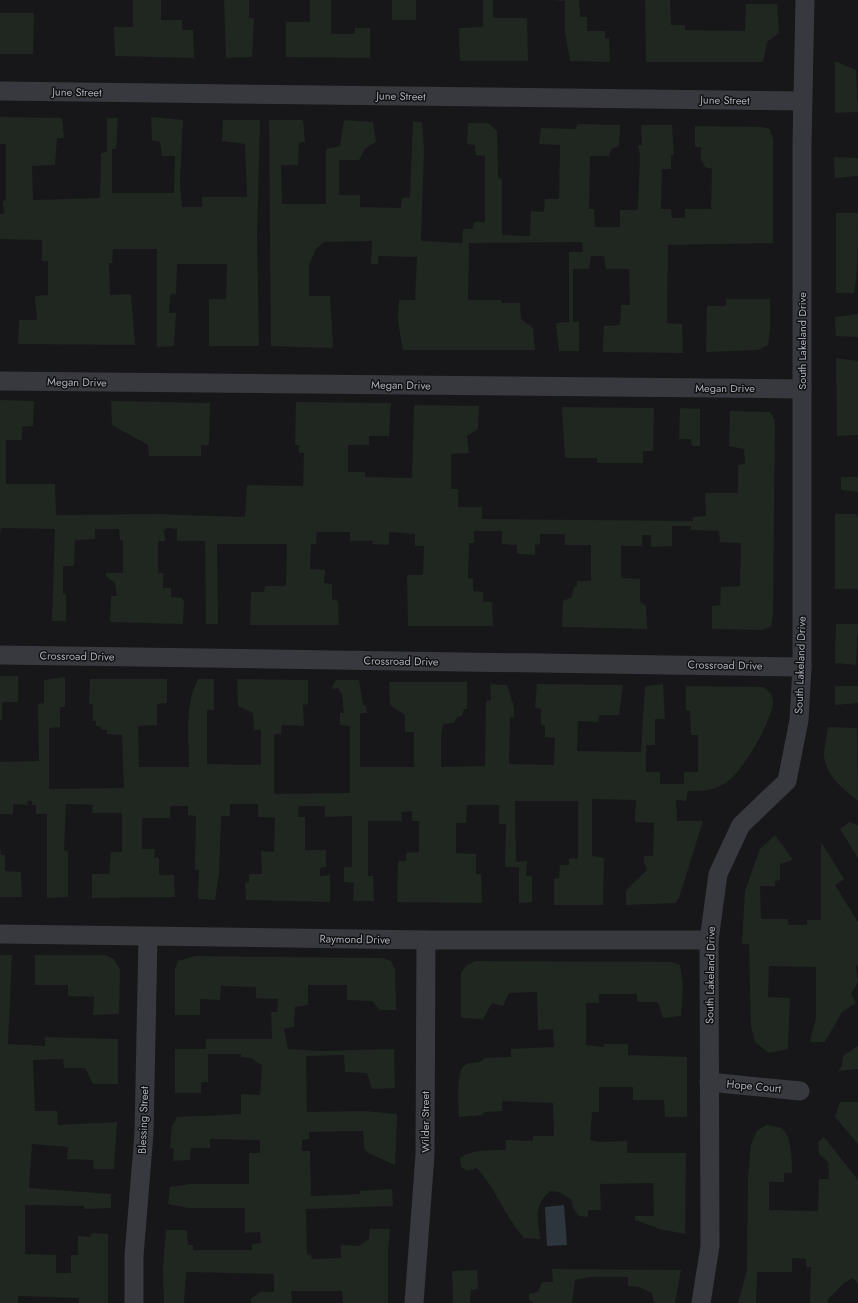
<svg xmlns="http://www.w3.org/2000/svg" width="858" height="1303" font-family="Jost,sans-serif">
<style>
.green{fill:#1f2720}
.water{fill:#2d363d}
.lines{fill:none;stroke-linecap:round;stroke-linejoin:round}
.minor{stroke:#38393e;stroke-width:19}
.labels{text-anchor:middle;stroke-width:3;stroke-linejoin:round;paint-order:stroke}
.street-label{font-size:11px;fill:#a9aeb8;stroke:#121214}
</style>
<rect width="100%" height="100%" fill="#171719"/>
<g class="green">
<path d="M133,0H161V20H182V30H193L194,58L115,56L114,27H133Z"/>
<path d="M224,0H249V18H254L252,57L226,58Z"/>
<path d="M310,0H331V34H355V28H370V58L286,57V22H310Z"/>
<rect x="392" y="0" width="24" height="20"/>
<path d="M483,0H493V18H527L528,61H460L459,28L483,27Z"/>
<path d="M552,0H579L580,17H587V31H605V38H609L610,62L570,61L565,33V1Z"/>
<path d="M645,0H670L671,25H685V30L745,31L746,4H777L779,33L767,42L763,62H646Z"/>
<path d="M0,13H34L33,54H0Z"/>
<path d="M835,61L856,70L858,112L835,113Z"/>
<path d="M0,117L62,118L64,138H57L55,165L32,166L33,200L100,198L101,153L107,152V118H118L116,149H112V193H174L175,156H162L160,142L152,140L151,117L183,120L180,182L182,207H202V197H247L245,144L222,141L223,120H260L257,238L259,346H209V299H226L227,264H177L176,294L170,295L169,313H176L174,346L157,347V249H113L112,263H109L110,295L131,294L135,345L18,344L19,320H37L35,296L48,295V261H42V240L0,239V214H4L3,201L6,200V144H0Z"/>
<path d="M269,120H303L305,142L299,143L298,165H281L282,204H326V149L340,146L344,120L373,122L376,142L365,149L359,160H339V195H360V207L401,208L402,198L410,197L413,122H422L424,150L421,241L462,243L463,229H473L474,222H485V156L476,155L475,145L467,144L468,123H488L497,131L498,178L502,179V235L530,236L531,211L544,212L545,199H559L560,145L539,144L541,128L575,129L578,124L620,125L619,146L612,148L609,156H590L589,209H594L595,227H620V210H638L640,156L638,145H642L641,125H672L674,155H671V169H662L661,209H671L672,218H685V209H711L712,169L705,167L701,160V147H695V126L761,127L770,129L773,139V243L668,245L667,323L682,324L683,353L603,352L604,326L620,325L621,305H630L629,269H606L604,256H591L589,269H573V322H579V351H559L556,323L569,322V252H583L582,242L469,243L468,300H501L502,303H520L521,319L533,328L535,350H403L398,322L399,300H415L417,257L378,256V264H371L372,241L324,242L316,249L309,265V296H330L333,348L271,346Z"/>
<path d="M834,157L858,158V176L835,178Z"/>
<path d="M836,213H858C858,232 858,278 854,293H836Z"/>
<path d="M726,299H770V331L768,345L758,350L706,352L707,306H726Z"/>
<path d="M858,314V337L836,336L835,317Z"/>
<path d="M836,358L858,361V435L837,436Z"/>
<path d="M0,400L34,401L33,426L22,427V440H6V484H55L56,515L156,514L245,517L247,485L303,486L304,453H299V445H295L296,402L391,403L389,436H369V445H348V472H365V477L412,478L414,405L479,406L478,429L467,436L469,453L451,454V489H458V507H482V519L693,521V517L706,516L705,493H738V465L745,464L744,449L729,446L730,411L770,412L775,420L773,616L771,626L762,630L712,629V606L720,605L721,587L740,586L741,543L720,542L719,531L691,530V526H672V546L651,547V535H642V546H621V578L640,579V602L646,606L647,629L562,627L563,601L572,597L574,587L577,586V581H591V545H565V534H540V544L535,545V555L517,554V545L502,544V531H474V543H469L468,578L473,579V591L483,592V602H492L493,626H408L407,575H423L424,546H415V534L389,532V545L372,544L373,541H350V532H317L316,544H311L310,569L325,570L324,583L332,584V599L338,601L339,625H250L251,592H264L265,586H286L287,544H217L218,624H206L205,541H177V529L168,528L164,530L165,541H158V573H163V588H171V597L182,598L184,601L183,624L110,622L111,596H117L115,583L106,576V573H123V540H120L119,529H95V539L75,540L74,566H63V594H66V621H52L55,529L1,528L0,536Z"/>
<path d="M111,401L210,403L209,445H201V456H149L148,445L112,425Z"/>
<path d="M562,407L654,408L653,451H643V463H597V458H565Z"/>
<path d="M680,408L700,409V446H692L691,439H679Z"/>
<path d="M841,477H858V492L841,490Z"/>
<path d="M835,514H856L858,517V589H835Z"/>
<path d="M836,624H858L856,665L835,663Z"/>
<path d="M0,676H18V702H2V720H0Z"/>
<path d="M65,677V707H60V727L49,728V789L124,788L122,735L107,734V730H101L100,726H96V721H93V704H89L90,679H167V703L157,704V725L138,726L139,767H189C189,738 184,706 198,679H214V710H207V764L261,765V730H254L253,713L238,706L237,679L308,680V704L303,705L304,726L282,725L281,734H274V794L350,793V726L340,725V713H344L342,694L338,688L331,689L336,680H359L363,705L366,706L367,713H360V767H414V732H405V715L390,705L389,682H467V709H464L462,716L457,717L454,723L443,724L441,737V767L485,766L486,701L491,700L490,684L507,685L514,707V717H510L509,764L554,765L555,738L545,737V726L541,725V709L535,708L537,684L623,685L619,715H599L598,722L578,721L577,751L641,752L645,686L663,684L665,719H655V745H646V772H660V784H684V772H698V735H691L690,711L686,710V686L763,687C768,690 773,695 773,702C772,721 744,769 728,781C715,791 703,791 688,791L686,801L676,800L677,821H703L679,898L675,903L626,905V890L647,870L644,862V856H653L654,823L635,822L636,800L592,799V856L604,858L603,905H554V879L559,878L560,865H569V858L578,859V801H515L516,862L527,861L526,876H532V902L519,903V867H505L506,824H499V805H467L466,823H456V853L476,854V874H481L482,903L397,902L398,861H406V853L419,852V821H412V811L401,812L402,821H368V876H373L374,901H353L354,883L344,882V867H352V816L325,817V806H299L298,817H305V850H326V867L320,868V876L330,875V902L246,900L245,883L249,882V874H262L261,851L274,852L275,818L258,817V804H230V816H221L219,873L215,900L198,899L199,870H195L196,816L188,815V806H170V818H142V849H155L154,857L159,858V875H174L175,897L92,898V874H109L111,852H122V813H92L93,805L66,804L64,850L68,851V897L47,898V814H36V805H32V801H27L28,805L13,804V814H0V762L39,761L38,707L39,704L44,703V680Z"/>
<path d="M835,686H858V703L835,705Z"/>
<path d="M828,727L857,728L858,801C844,790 826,776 824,756C824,747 827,736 828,727Z"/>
<path d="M849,822L858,825V858L840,829Z"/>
<path d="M775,835L793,860L780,864V880L775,881V886H760L761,919H788V925H807V920H821V842L844,879L835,885L858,922V965L856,967L858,982L851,994L856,1003L842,1012L825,1042H810L816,1017V967L769,966L768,997L790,998L788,1049L769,1053L755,1042L751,1026L749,944H742L745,891L760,849Z"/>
<path d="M0,847L1,855H5V871L21,872L22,897H0Z"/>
<path d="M0,955H12L8,1044L45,1046V1037L118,1039V1084H93L85,1068H64L63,1059L33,1060L35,1111H57L58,1125L117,1122L114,1169H94L93,1160L67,1159L68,1147L32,1144L29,1188L111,1194V1208L84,1209V1206L25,1205V1254L56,1255V1273H71V1255H78V1236L90,1237L92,1233L108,1234V1303H79V1298L18,1296V1303H0Z"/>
<path d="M35,955H105L114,959L120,970L119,1014L93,1015L94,997L68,996V985H35Z"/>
<path d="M195,956L383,958L391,961L395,969L396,1010H380L372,1001L347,1000V985H308V1005L295,1007L294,1027L284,1029L288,1049L321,1051L394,1049L395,1088L372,1089L367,1073L345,1072L344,1055L306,1056L307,1112L364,1111L397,1114L395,1165L368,1153L364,1148L363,1131L309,1132V1139L302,1140V1151H310L311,1196L360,1194V1191L392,1189L393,1206L306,1209L307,1254L311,1255L312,1259L341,1258V1245L359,1246L369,1239L370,1229H390L388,1250V1303H343L342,1291H291L292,1303H251V1299L260,1292H274V1274L186,1272L184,1303H164L163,1268L166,1230H187L188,1245H193V1250H252V1244L261,1243L260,1232L245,1233V1208H188L168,1204L170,1187L190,1184H249V1153H260V1140L210,1139V1148H191L190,1160L173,1161L174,1149L170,1148L172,1126L177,1117L241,1114V1094L260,1095L262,1065L251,1058L241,1057V1054H208V1082H201V1093H175V1049H206V1039H272L271,1012H277L278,999L256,998V987L221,986L220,1000L200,999V1015H175V968L178,961Z"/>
<path d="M476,961L672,962L680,965L683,986L681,1016L663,1018L658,1002H637V994H599V1003H586V1045L603,1047L604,1044H628V1055L687,1057V1117H665L664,1100H633V1087H599V1112H592L590,1140L600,1142L627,1141V1153H686L685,1234L660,1229L635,1220V1216H654L653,1183L600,1184L601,1210H588V1217L579,1216L574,1210L571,1199L559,1192L550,1191C533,1206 538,1218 540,1239L524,1238C505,1217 496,1189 477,1168L467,1171L461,1167L460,1158C473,1149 491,1150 506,1150V1140L533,1141V1136H554L553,1103L502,1101V1111L485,1112L482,1115L459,1117C459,1106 455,1071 465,1065C472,1061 479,1065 485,1058L511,1057V1049L554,1047L553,1029L538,1030L537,992L509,993L503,1006L492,1003L483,1019L461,1018V973L467,965Z"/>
<path d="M858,1046V1069L838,1071L842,1066L843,1056Z"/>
<path d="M840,1102H858V1144L835,1117Z"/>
<path d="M766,1125C770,1126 777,1126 781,1128C792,1135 792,1161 792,1173H784V1182H769V1210L818,1211L819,1179H829L828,1162L819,1154L818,1142L824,1137L858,1180V1283L852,1278L844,1283L828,1299V1303H810L811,1267H806V1259L792,1258V1272H757L756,1303H738L747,1270L748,1177L751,1144L757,1131Z"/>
<path d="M552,1269L681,1270L675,1303H654L652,1293L639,1287L628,1286V1277H590L575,1280L572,1303H534L529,1300V1294L538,1292L542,1282H553Z"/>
<path d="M477,1270L478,1289L471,1290L470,1303H453L452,1271Z"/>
</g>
<path class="water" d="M564,1205L567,1245L547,1246L545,1207Z"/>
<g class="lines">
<g class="minor">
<path d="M0,91L803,101"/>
<path d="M0,381L802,389"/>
<path d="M0,655L802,667"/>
<path d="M0,934L426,940H709"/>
<path d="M709,1082L800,1091"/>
<path d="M134,1303V1256L144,1133L148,937"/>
<path d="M414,1303L425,1155L426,940"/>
<path d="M701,1303L710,1246L709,940L718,874L741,825L787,781L799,720L802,667V144L805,0"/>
</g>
</g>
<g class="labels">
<g class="street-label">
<text transform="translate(77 92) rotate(1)" y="4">June Street</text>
<text transform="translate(401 96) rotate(1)" y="4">June Street</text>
<text transform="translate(725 100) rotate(1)" y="4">June Street</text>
<text transform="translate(802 341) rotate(-90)" y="4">South Lakeland Drive</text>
<text transform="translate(77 382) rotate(1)" y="4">Megan Drive</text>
<text transform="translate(401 385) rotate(1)" y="4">Megan Drive</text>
<text x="725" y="392">Megan Drive</text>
<text transform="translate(77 656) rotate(1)" y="4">Crossroad Drive</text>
<text transform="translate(401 661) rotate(1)" y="4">Crossroad Drive</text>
<text transform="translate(725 665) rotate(1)" y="4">Crossroad Drive</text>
<text transform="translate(800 665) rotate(-88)" y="4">South Lakeland Drive</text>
<text transform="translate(355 939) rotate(1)" y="4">Raymond Drive</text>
<text transform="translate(710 975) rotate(-89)" y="4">South Lakeland Drive</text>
<text transform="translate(754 1086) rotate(5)" y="4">Hope Court</text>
<text transform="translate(143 1120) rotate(-88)" y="4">Blessing Street</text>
<text transform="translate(425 1122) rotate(-90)" y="4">Wilder Street</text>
</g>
</g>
</svg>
